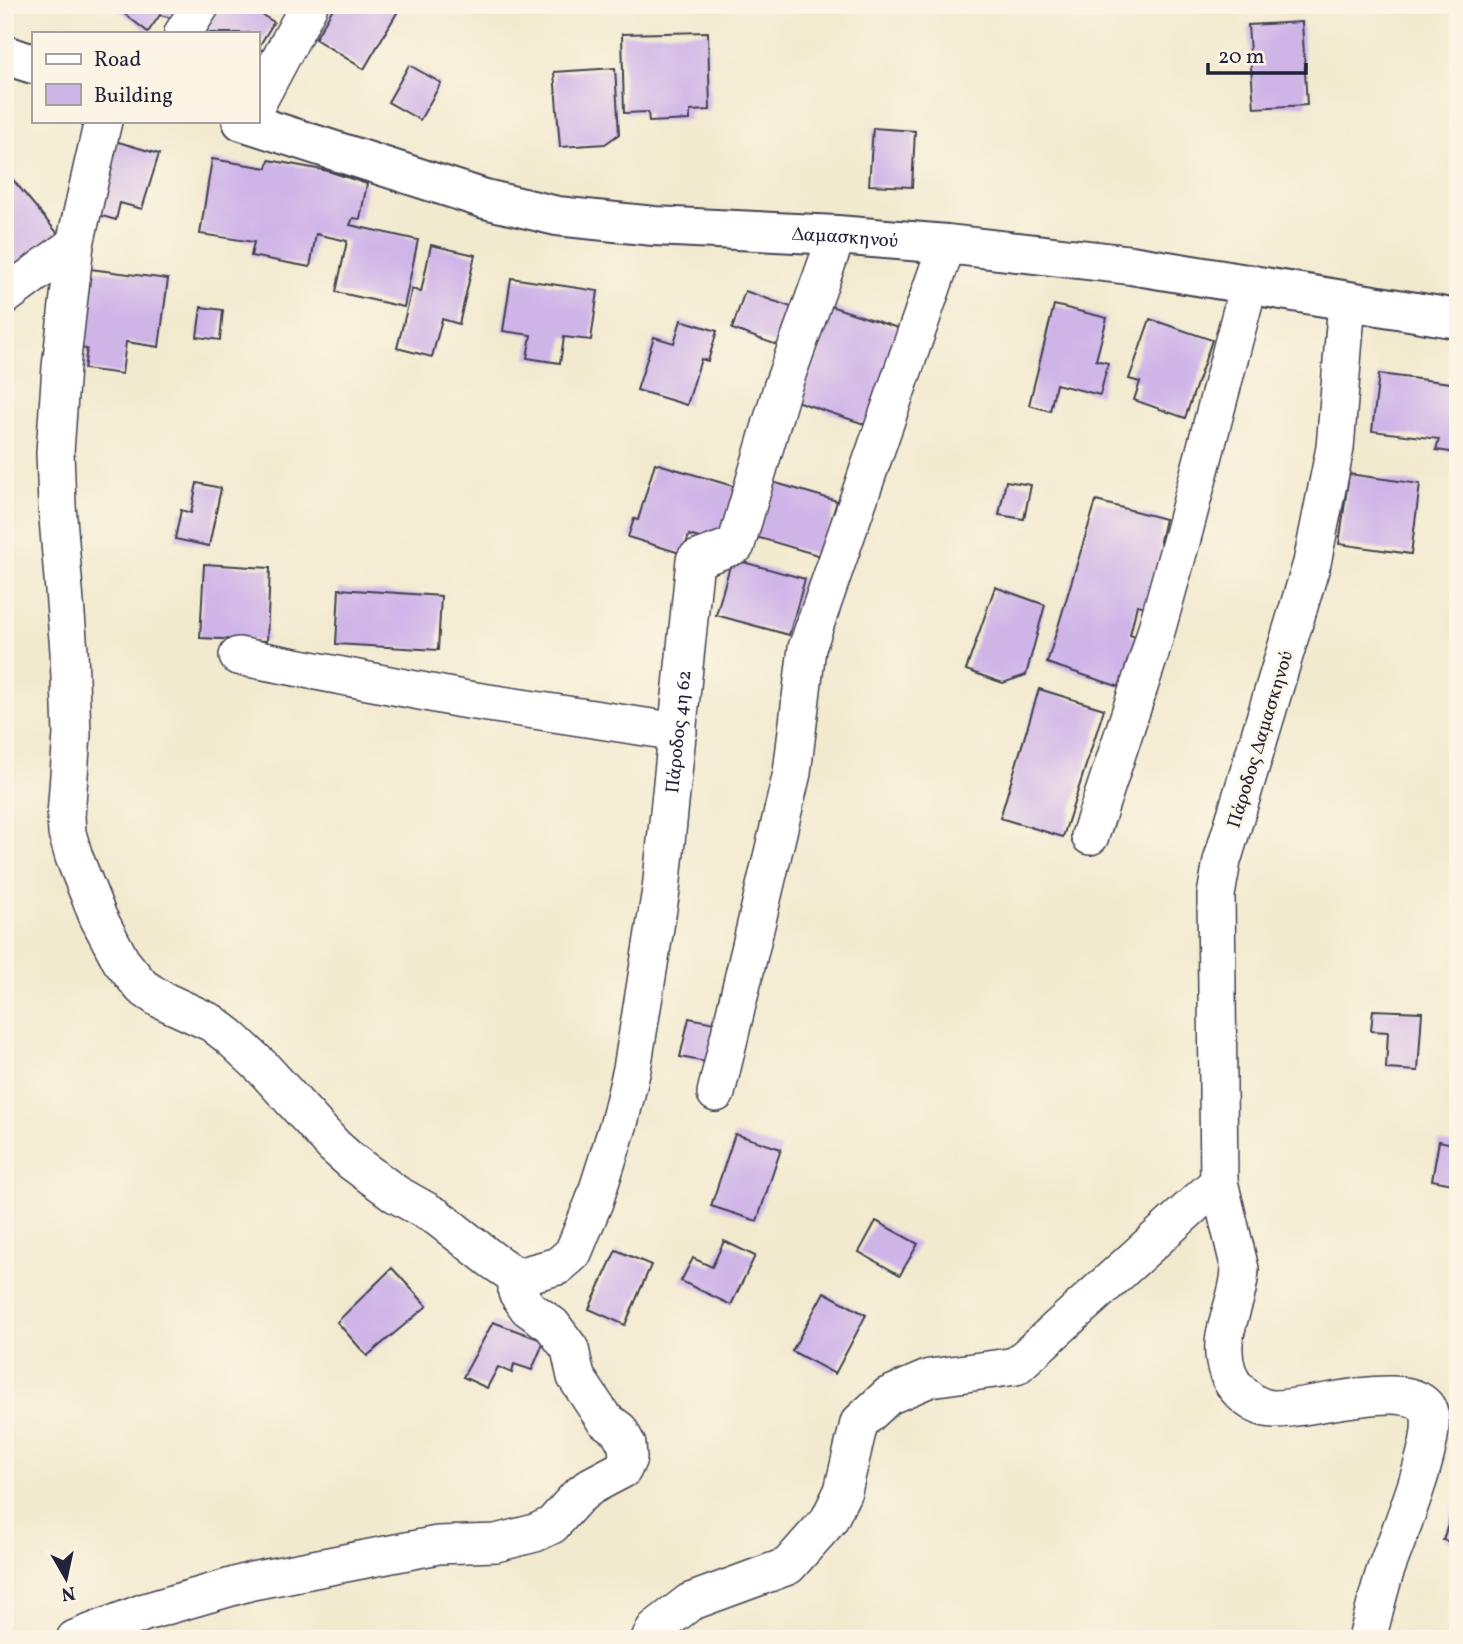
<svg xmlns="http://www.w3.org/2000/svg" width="1463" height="1644" font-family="Vollkorn,serif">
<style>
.building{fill:#cfb4e8}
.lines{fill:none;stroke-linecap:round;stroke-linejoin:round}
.minor-casing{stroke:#414051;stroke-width:40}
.secondary-casing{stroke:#414051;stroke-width:42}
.minor{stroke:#fff;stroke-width:37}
.secondary{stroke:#fff;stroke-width:38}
.labels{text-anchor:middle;stroke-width:5;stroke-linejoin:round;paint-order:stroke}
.street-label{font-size:19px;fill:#22223b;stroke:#fcf5e5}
</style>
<rect width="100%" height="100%" fill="#fcf5e5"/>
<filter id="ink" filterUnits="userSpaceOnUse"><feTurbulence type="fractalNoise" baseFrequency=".0143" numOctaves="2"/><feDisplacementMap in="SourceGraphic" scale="14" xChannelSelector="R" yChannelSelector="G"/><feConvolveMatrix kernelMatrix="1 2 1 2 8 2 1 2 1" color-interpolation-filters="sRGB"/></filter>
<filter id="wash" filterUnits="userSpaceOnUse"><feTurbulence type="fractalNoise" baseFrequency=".00686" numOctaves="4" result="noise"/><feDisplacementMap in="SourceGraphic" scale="28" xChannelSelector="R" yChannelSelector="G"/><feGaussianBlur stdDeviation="1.57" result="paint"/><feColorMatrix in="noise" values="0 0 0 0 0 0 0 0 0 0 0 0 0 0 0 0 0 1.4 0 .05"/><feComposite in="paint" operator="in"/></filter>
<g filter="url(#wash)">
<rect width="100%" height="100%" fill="#f2eacf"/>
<g id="blocks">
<g class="building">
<path d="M113,5H182L172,18L160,15L148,32Z"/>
<path d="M215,5H245L274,22L258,48L270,54L257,76V33H198Z"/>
<path d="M335,5H389L398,11L364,69L315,39Z"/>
<path d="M1302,22L1307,105L1254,108L1248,25Z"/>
<path d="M708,32L710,110L690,111V120L649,122L648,112L624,113L622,34Z"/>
<path d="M409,65L441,83L420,120L388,102Z"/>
<path d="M615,68L619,134L605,144L560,147L554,72Z"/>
<path d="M873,128L915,131L912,187L869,185Z"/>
<path d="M115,141L159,154L142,209L120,203L116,220L95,214Z"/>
<path d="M212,159L267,168L269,160L328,171L367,184L360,219L353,218L350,225L418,240L404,307L336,292L347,241L316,234L310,267L251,256L254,242L200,234Z"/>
<path d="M10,176L59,235L5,279V179Z"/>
<path d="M431,245L475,255L459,324L442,319L432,357L397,348L412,289L421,292Z"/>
<path d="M90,269L168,279L159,347L126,342L122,374L84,369L87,349L79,348Z"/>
<path d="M511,278L598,291L591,340L564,337L560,363L527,358L531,335L503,331Z"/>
<path d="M745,291L797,309L783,347L732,329Z"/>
<path d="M824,304L904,330L873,427L793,400Z"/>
<path d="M1054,305L1107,318L1096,360L1108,363L1100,395L1056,384L1050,411L1029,405Z"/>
<path d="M201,307L223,310L220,340L197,337Z"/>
<path d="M1150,319L1212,340L1185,418L1134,400L1140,382L1129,379Z"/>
<path d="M681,320L717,331L708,361L701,359L687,405L637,390L654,337L674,343Z"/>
<path d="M1379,374L1458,384V453L1436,450L1439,439L1372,431Z"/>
<path d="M655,463L736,487L719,544L689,535L683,554L628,537L634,519L638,520Z"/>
<path d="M1349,474L1420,484L1411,554L1339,544Z"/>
<path d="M769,481L837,501L821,556L753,536Z"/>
<path d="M1006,481L1031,485L1024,519L999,515Z"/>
<path d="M197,483L221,488L209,546L175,539L181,510L191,513Z"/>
<path d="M1096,501L1165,519L1160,541L1161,547L1146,607L1137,605L1130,635L1139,638L1123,688L1047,663Z"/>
<path d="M732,559L805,579L789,635L716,615Z"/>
<path d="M204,564L270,568L267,641L200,638Z"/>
<path d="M995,587L1045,605L1026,675L1003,683L966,670Z"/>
<path d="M339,589L441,596L438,650L336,644Z"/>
<path d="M1039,689L1104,709L1063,837L1000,818Z"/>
<path d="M1373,1010L1422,1012L1418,1071L1386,1069L1388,1032L1371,1031Z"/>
<path d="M689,1018L720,1024L711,1063L680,1057Z"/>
<path d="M735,1134L781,1149L757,1221L711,1206Z"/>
<path d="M1439,1141L1458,1145V1185L1432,1180Z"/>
<path d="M876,1221L918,1244L900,1275L859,1252Z"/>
<path d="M724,1241L755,1256L731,1305L681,1281L693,1258L712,1267Z"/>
<path d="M616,1250L651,1265L625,1325L589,1309Z"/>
<path d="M392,1268L427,1306L367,1356L337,1322Z"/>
<path d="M824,1292L866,1315L835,1374L792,1351Z"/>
<path d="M493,1322L544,1341L532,1370L514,1364L512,1373L498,1367L487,1388L463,1377Z"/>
<path d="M1457,1497H1458V1544L1443,1540Z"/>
</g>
</g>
</g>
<g filter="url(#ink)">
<use href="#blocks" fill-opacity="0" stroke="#414051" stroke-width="2"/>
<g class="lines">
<defs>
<g id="minor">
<path d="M183,33L201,5"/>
<path d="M257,103L309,5"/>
<path id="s1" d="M75,244L61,367L55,452L57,506L69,651L72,734L66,816L67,833L74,857L98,917L121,961L142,987L160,999L212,1023L230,1037L263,1068L334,1146L351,1161L396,1194L437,1217L492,1260L517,1277L558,1266L573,1253L594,1202L619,1123L632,1069L661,890L695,560L736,545L782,388L837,235"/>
<path d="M5,296L75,244L103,121"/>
<path d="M1347,301L1335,448L1312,563L1222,861L1216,895L1219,1182L1240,1269C1239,1306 1214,1335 1228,1373C1233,1388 1250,1404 1266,1408C1297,1416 1425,1368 1430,1418C1434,1450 1397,1538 1385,1572C1378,1593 1373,1617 1367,1639"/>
<path d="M238,656L462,699L678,732"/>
<path d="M1090,836L1150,653L1184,531L1249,283"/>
<path d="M716,1093L792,773L807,648L947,244"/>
<path d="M75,1639L145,1612L252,1581L438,1545L496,1543L535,1533L552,1525L577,1497L591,1486L623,1469L628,1458L627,1445L619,1430L604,1419L576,1377L570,1349L552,1325L528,1308L517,1292V1277"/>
<path d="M650,1639L655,1629L690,1602L788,1566L829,1520L843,1491L859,1423L888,1396L930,1378L1016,1366L1219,1182"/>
</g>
<g id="secondary">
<path d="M5,55L33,64"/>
<path id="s2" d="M242,121L485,199L557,216L654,226L837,235L947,244L1131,265L1458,319"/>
</g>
</defs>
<use href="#minor" class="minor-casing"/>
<use href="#secondary" class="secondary-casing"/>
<use href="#minor" class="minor"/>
<use href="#secondary" class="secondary"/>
</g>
</g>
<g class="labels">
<g class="street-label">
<text dy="7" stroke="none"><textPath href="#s2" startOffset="618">Δαμασκηνού</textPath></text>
<text dy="7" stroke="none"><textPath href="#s1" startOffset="1838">Πάροδος 4η 62</textPath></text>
<text transform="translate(1259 739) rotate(-73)" y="7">Πάροδος Δαμασκηνού</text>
</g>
</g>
<rect width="1463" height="1644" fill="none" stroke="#fcf5e5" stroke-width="28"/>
<rect x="32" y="32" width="228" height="91" fill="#fcf5e5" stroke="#a5a1a1" stroke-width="2"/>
<rect x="46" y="54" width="35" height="10" fill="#ffffff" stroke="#a5a1a1" stroke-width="2"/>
<text x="94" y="66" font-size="21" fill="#22223b">Road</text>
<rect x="46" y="84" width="35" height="21" fill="#cfb4e8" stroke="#a5a1a1" stroke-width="2"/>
<text x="94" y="102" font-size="21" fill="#22223b">Building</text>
<g transform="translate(66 1578) rotate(171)" stroke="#fcf5e5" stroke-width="5" paint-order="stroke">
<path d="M0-5L12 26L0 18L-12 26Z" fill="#22223b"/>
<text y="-10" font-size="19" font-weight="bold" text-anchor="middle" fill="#22223b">N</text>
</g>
<path d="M1208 63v10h98v-10" fill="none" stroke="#22223b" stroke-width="3.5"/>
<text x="1218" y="63" font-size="21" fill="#22223b" stroke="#fcf5e5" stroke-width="5" paint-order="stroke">20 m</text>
</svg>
